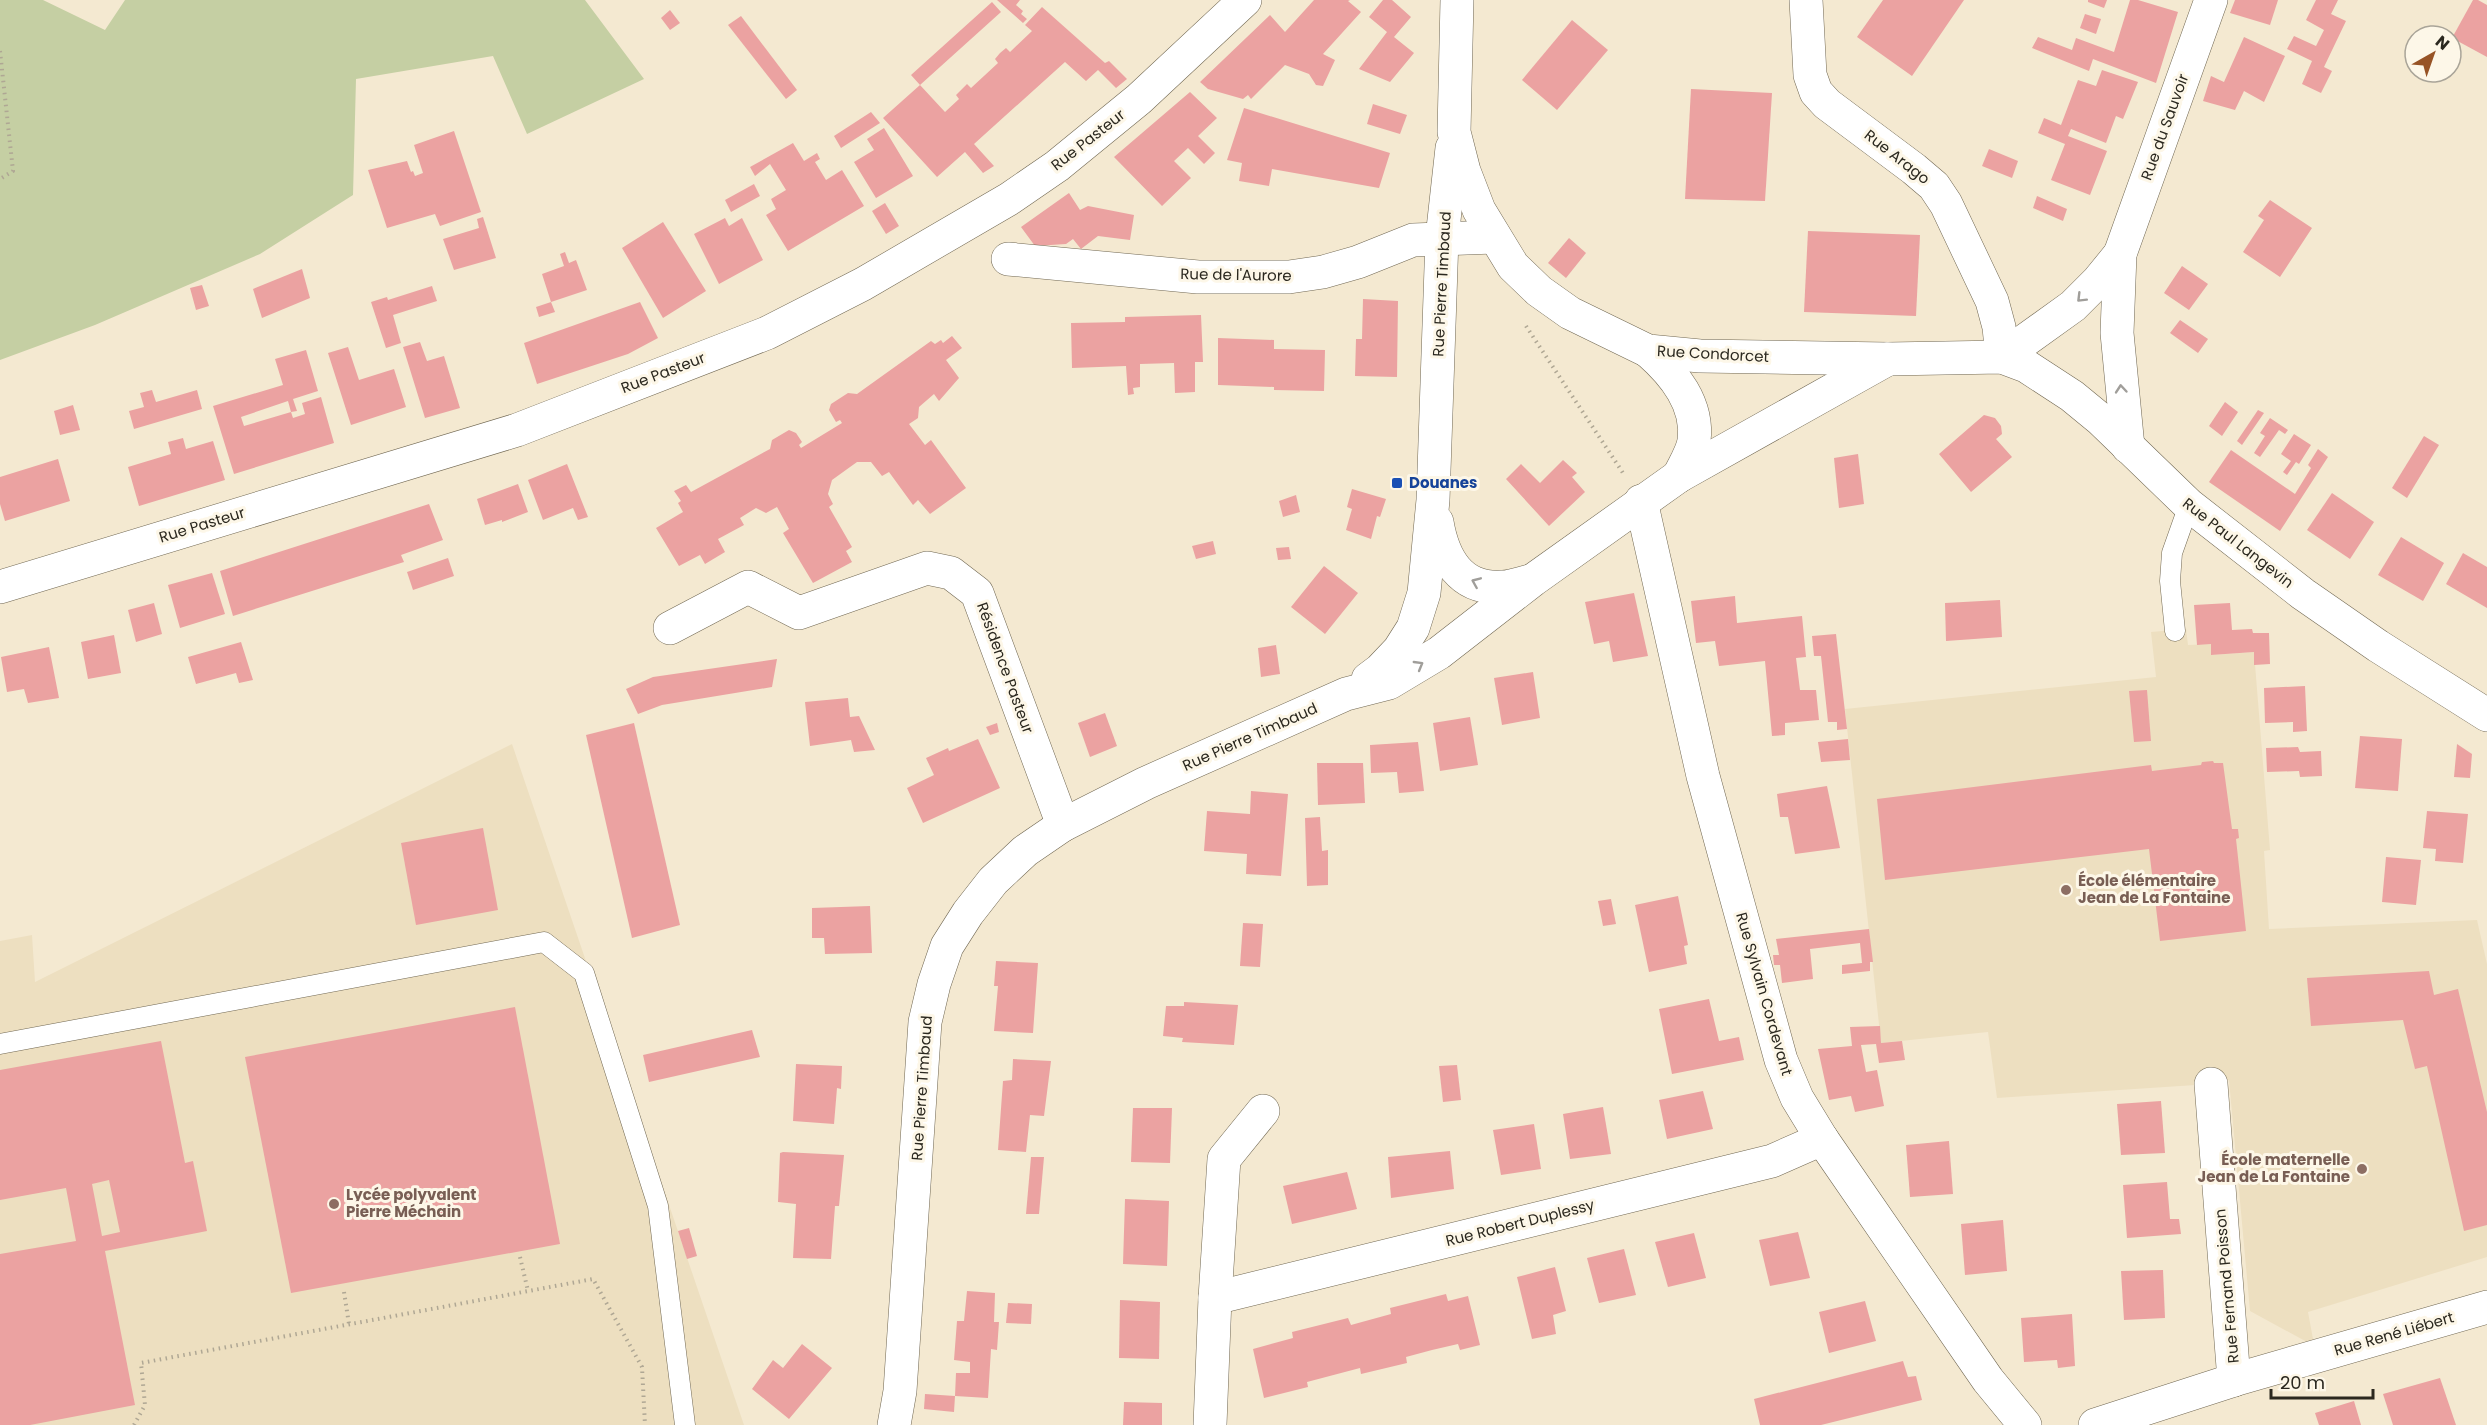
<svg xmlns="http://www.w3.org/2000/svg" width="2487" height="1425" font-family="Poppins,sans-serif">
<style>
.built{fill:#eddfc0}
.green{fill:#c5cfa3}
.building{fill:#eba2a1;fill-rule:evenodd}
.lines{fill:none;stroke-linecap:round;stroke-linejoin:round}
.lane-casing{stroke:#716853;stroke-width:21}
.street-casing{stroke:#716853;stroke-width:34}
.secondary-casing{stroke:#716853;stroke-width:34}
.path{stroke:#afa794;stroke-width:4;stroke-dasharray:1.5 4.5;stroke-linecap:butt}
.lane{stroke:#fff;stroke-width:20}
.street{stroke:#fff;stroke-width:33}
.secondary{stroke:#fff;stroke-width:33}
.oneway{stroke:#a09e9a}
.transit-dot{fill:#1a4fb4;stroke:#fdf7e8;stroke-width:2}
.education-dot{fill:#8d6e63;stroke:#fdf7e8;stroke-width:2}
.labels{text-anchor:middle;stroke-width:6;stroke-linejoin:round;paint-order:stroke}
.street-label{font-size:15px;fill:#2b281f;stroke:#fdf7e8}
.transit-label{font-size:15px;font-weight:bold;fill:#164399;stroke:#fdf7e8;text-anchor:start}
.education-label{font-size:15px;font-weight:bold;fill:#785e54;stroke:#fdf7e8;text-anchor:start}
</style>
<rect width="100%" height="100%" fill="#f4e9d1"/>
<g class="built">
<path d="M2186,629L2188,645L2211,644L2212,655L2254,652L2270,850L2264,851L2269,929L2477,920L2487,964V1257L2308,1312L2313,1339L2307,1342L2250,1311L2229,1080L2211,1084L1997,1098L1988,1032L1881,1043L1845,709L2156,677L2151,632Z"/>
<path d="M512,744L744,1425H0V941L32,935L35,982Z"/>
</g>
<path class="green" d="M0,0H43L105,30L125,0H585L644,79L527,134L493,56L356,79L353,195L260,254L95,325L0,360Z"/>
<g class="building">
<path d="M997,0H1020L1016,5L1023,11L1021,14L1027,19L1023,23Z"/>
<path d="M1314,0H1350L1348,1L1361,12L1323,54L1335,60L1323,86L1316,85L1309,74L1285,65L1251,99L1248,95L1243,99L1208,89L1200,82L1270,15L1285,32Z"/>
<path d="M1383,0H1392L1411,17L1394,37L1414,53L1390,82L1359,69L1387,32L1369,17Z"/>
<path d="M1883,0H1964L1912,76L1857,37Z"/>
<path d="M2088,0H2107L2104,8L2088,2Z"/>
<path d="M2130,0H2138L2178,12L2156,83L2093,59L2089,71L2032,48L2038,37L2072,50L2076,38L2114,52Z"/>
<path d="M2235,0H2278L2270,25L2230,13Z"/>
<path d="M2316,0H2338L2331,14L2346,21L2324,67L2332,71L2321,93L2302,84L2312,61L2287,49L2294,36L2316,46L2324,30L2306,20Z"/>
<path d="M2473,0H2478L2487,5V57L2452,38Z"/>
<path d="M992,2L1001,12L920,85L945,112L959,99L956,95L967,84L971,88L998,63L995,59L1000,53L1006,48L1010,52L1032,31L1025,25L1042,7L1105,63L1109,61L1127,79L1116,88L1098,70L1086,81L1065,62L974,144L994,166L983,173L965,152L937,177L883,118L920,85L911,75Z"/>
<path d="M670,10L680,23L670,30L661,18Z"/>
<path d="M2085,14L2101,19L2096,34L2080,28Z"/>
<path d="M741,16L797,90L786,99L728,25Z"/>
<path d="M1572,20L1608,50L1557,110L1522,80Z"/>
<path d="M2244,37L2285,56L2264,102L2244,91L2235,110L2203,101L2211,76L2224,82Z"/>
<path d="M2102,70L2138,82L2123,119L2116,116L2106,143L2071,129L2068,136L2107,151L2090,195L2051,180L2065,144L2038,133L2044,118L2061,125L2078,80L2096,86Z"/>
<path d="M1691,89L1772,93L1765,201L1685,199Z"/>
<path d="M1190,92L1217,118L1198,136L1215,153L1204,164L1188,148L1174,161L1191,178L1162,206L1114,157Z"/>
<path d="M1373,104L1407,115L1400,134L1367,124Z"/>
<path d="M1244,108L1390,153L1379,188L1272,169L1269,186L1239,181L1242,163L1227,160Z"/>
<path d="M871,112L880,123L841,148L834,136Z"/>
<path d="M884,128L913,176L876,198L854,162L874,150L867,139Z"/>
<path d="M454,131L481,212L440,226L435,214L387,228L368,170L407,161L411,172L413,171L415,176L423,173L414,145Z"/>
<path d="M793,143L804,161L817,153L820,159L815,162L826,180L842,170L864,206L788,251L766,215L776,209L771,199L786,190L770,164L755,176L750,167Z"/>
<path d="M1989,149L2018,161L2012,178L1982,166Z"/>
<path d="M754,184L760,196L731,212L725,200Z"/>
<path d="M1069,193L1080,210L1088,206L1134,215L1130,240L1098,236L1081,249L1073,239L1066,244L1035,246L1021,227Z"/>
<path d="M2037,196L2067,209L2063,221L2033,208Z"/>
<path d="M2270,200L2312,228L2280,277L2243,252L2264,220L2258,216Z"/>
<path d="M885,203L899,226L886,234L872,211Z"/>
<path d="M483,217L496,258L454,270L443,239L479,228L477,219Z"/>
<path d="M725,218L729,226L742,218L763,260L719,284L694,234Z"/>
<path d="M663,222L706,291L663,318L622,248Z"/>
<path d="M1808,231L1920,235L1916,316L1804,312Z"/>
<path d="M1569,238L1586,253L1566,278L1548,263Z"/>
<path d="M565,252L569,263L576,260L587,290L551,302L542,274L564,266L560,254Z"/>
<path d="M2182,266L2208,284L2189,310L2164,293Z"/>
<path d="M302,269L310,298L262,318L253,289Z"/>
<path d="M202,285L209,306L196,310L190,288Z"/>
<path d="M432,286L437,301L393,315L401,343L386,348L371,302L387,297L388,300Z"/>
<path d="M1363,299L1398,301L1397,377L1355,376L1356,339H1362Z"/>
<path d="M551,302L555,312L539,317L536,307Z"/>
<path d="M640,302L658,338L628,354L537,384L524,343Z"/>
<path d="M1201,315L1203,362H1195V392L1175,393L1174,363L1140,364V387L1133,388L1134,394L1128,395L1126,366L1072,368L1071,323L1125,322V317Z"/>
<path d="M2180,320L2208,339L2198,353L2170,333Z"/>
<path d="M952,336L962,348L946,360L959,378L939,401L934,394L919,407L918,418L909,424L925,445L931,440L966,488L930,514L918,500L913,505L889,472L882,476L871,462H857L832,480L828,494L833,504L829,507L852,547L846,551L852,562L813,583L783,533L789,529L777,507L766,513L756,508L740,518L744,525L718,539L725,552L705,564L700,555L679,566L656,528L683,512L678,503L681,501L674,491L686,485L691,492L770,449L772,440L789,430L796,433L802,442L799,445L801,448L842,423L840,420L836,422L829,410L831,404L848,393L857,394L931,341L935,344L941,340L943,343Z"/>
<path d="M1218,338L1274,340V349L1325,350L1324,391L1274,390V387L1218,385Z"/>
<path d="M420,342L427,361L444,356L460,408L425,418L403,347Z"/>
<path d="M348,347L359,380L394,369L406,407L351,425L328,353Z"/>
<path d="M306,350L318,391L293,399L297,411L291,412L288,401L241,417L244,426L291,412L293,418L305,414L302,403L321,397L334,443L234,474L213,406L283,385L275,359Z"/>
<path d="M152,390L156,402L197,390L202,409L134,429L129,411L144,407L140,393Z"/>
<path d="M2225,402L2238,412L2222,436L2209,426Z"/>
<path d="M73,405L80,430L60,435L54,411Z"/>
<path d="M2258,410L2264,413L2242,445L2237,441Z"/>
<path d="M1984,415L1995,418L2001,426L2002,434L1996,439L2012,457L1971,492L1939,454Z"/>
<path d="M2270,418L2288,430L2285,434L2279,430L2260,457L2254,453L2265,436L2260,433Z"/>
<path d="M2294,434L2311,445L2299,464L2296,462L2287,475L2283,472L2291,461L2281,454Z"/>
<path d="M2424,436L2439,445L2407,498L2392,488Z"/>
<path d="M183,438L186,449L213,441L225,480L139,506L128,467L171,454L168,442Z"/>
<path d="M2318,449L2328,457L2280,531L2209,482L2231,450L2295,494L2311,468L2308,465Z"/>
<path d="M1858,454L1864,504L1839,508L1834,458Z"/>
<path d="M58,459L70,501L5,521L0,504V477Z"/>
<path d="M1563,460L1577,473L1572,477L1585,492L1549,526L1506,479L1521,464L1540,483Z"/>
<path d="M567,464L588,517L578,520L573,508L543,520L528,480Z"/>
<path d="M518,484L528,512L502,522V520L485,525L477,499Z"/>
<path d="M1352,489L1386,499L1380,517L1377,516L1371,539L1346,530L1352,509L1347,507Z"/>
<path d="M2332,493L2374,522L2350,559L2307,530Z"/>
<path d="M1296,495L1300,512L1283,517L1279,501Z"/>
<path d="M429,504L443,540L401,555L404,562L233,616L220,571Z"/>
<path d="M2401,537L2444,563L2423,601L2378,575Z"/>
<path d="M1213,541L1216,554L1196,559L1192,546Z"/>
<path d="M1289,547L1291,559L1278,560L1276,548Z"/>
<path d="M2463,553L2487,567V608L2446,584Z"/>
<path d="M448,558L454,576L413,590L407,572Z"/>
<path d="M1324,566L1358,593L1325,634L1291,607Z"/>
<path d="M212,573L225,614L180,628L168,585Z"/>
<path d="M1634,593L1648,656L1613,662L1609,641L1594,644L1585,602Z"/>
<path d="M1735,596L1737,623L1802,616L1806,657L1796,658L1800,690H1816L1819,720L1785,723V735L1772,736L1765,661L1719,666L1715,641L1696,643L1691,601Z"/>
<path d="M2000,600L2002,637L1946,641L1945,603Z"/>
<path d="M154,603L162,634L136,642L128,610Z"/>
<path d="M2230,603L2232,630L2252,629L2253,633H2269L2270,664L2254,665V652L2211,655V644L2197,645L2194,605Z"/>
<path d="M1836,634L1847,729L1837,730V722H1828L1821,656H1814L1812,636Z"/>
<path d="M114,635L121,673L88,679L81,642Z"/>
<path d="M241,642L253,680L239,683L236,673L196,684L188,657Z"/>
<path d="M1276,645L1280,674L1261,677L1258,648Z"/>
<path d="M49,647L59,698L28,703L24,689L7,692L1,657Z"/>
<path d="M777,659L772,687L662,705L638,714L626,689L653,677Z"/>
<path d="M1533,672L1540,718L1502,725L1494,678Z"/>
<path d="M2305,686L2307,731L2293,732V722L2265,723L2264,688Z"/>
<path d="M2147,690L2151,741L2134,742L2129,691Z"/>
<path d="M848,698L850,717L859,716L875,750L854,752L851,740L810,746L805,702Z"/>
<path d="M1105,713L1117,746L1090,757L1078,723Z"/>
<path d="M1470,717L1478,765L1440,771L1433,723Z"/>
<path d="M634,723L680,925L632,938L586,735Z"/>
<path d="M997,723L999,732L990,735L986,727Z"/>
<path d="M2360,736L2402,739L2398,791L2355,788Z"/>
<path d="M978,739L1000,788L923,823L907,788L934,775L926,758L948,748L949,751Z"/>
<path d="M1848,739L1850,760L1821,762L1818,742Z"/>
<path d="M1418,742L1424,791L1399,793L1397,772L1371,773L1370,745Z"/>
<path d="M2457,744L2472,754L2470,778L2454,777Z"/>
<path d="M2298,747L2300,752L2321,751L2322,776L2300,777L2299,771L2267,772L2266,748Z"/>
<path d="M2213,761L2214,763H2223L2232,829H2238L2239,838L2236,839L2246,931L2160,941L2149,849L1885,880L1877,799L2151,765L2152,771L2201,765L2202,762Z"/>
<path d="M1317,763H1363L1365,803L1318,805Z"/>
<path d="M1827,786L1840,848L1795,854L1788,817H1780L1777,794Z"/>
<path d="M1251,791L1288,794L1281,876L1246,874L1247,854L1204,851L1207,811L1250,814Z"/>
<path d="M2427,811L2468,814L2463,863L2435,861L2436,849L2423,848Z"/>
<path d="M1320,817L1322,851L1328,850V885L1307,886L1305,818Z"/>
<path d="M483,828L498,910L416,925L401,843Z"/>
<path d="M2386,857L2421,860L2416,905L2382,902Z"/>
<path d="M1678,896L1688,945L1684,946L1687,964L1649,972L1635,905Z"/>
<path d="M1611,899L1616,924L1603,926L1598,901Z"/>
<path d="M870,906L872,953L825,954L824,938H812V908Z"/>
<path d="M1243,923L1263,924L1260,967L1240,966Z"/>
<path d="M1869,929L1873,962H1870V971L1842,974V965L1862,963L1860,943L1810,949L1813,979L1782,983L1780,965H1774L1773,955H1779L1776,939Z"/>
<path d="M996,961L1038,963L1033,1033L994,1031L998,986H994Z"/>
<path d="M2429,971L2434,995L2458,989L2487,1112V1225L2464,1231L2427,1066L2415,1069L2403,1020L2311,1026L2307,978Z"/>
<path d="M1709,999L1719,1041L1739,1037L1744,1060L1672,1074L1659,1009Z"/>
<path d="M1184,1002L1238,1005L1234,1045L1182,1042L1183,1038L1163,1036L1166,1006H1184Z"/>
<path d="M515,1007L560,1244L291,1293L245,1057Z"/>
<path d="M1880,1026L1881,1043L1902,1041L1905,1060L1879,1063L1876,1044L1861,1045L1866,1072L1877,1070L1884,1106L1855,1112L1851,1096L1829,1100L1818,1049L1852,1046L1850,1027Z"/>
<path d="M752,1030L760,1057L649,1082L643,1055Z"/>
<path d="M161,1041L185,1163L193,1161L207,1231L105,1251L135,1405L30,1425H0V1254L76,1241L66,1188L0,1200V1070ZM109,1180L120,1232L102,1236L92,1184Z"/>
<path d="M1013,1059L1051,1061L1044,1116L1030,1115L1026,1152L998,1150L1003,1081L1012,1080Z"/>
<path d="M796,1064L842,1066L841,1089L837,1088L834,1124L793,1121Z"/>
<path d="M1457,1065L1461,1100L1443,1102L1439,1066Z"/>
<path d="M1703,1091L1713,1129L1667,1139L1659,1100Z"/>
<path d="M2161,1101L2165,1153L2121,1155L2117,1104Z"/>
<path d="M1603,1107L1611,1154L1570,1159L1563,1114Z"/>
<path d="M1133,1108H1172L1170,1163L1131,1162Z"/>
<path d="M1534,1124L1541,1169L1501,1175L1493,1130Z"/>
<path d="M1949,1141L1953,1194L1910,1197L1906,1145Z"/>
<path d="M1450,1151L1454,1189L1391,1198L1388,1157Z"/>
<path d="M783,1152L844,1155L839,1206H835L831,1259L793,1258L796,1204L778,1202L780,1153Z"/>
<path d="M1031,1157H1044L1039,1214H1026Z"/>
<path d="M1347,1172L1357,1209L1292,1224L1283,1186Z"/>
<path d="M2167,1182L2170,1219H2179L2181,1234L2127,1238L2123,1185Z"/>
<path d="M1125,1199L1169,1201L1167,1266L1123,1264Z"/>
<path d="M2003,1220L2007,1271L1965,1275L1961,1224Z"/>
<path d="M689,1228L697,1256L687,1259L678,1231Z"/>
<path d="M1798,1232L1810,1278L1770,1286L1759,1240Z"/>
<path d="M1694,1233L1706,1278L1668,1287L1655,1242Z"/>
<path d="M1624,1249L1636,1295L1599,1303L1587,1258Z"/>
<path d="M1555,1267L1566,1311L1553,1315L1556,1334L1532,1339L1517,1277Z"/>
<path d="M2163,1270L2165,1318L2124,1320L2121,1271Z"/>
<path d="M967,1291L995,1293L994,1322H999L997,1350L991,1349L988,1398L955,1396L956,1373H970V1362L954,1360L957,1321H964Z"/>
<path d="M1446,1294L1448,1301L1468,1296L1480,1345L1460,1350L1458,1344L1432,1350L1406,1357L1407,1363L1361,1374L1360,1368L1307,1382L1308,1387L1264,1398L1253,1349L1293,1338L1292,1332L1348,1318L1351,1325L1391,1314L1390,1308Z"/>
<path d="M1120,1300L1160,1302L1159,1359L1119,1358Z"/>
<path d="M1865,1301L1876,1341L1829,1353L1819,1312Z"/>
<path d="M1008,1303L1032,1304L1031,1324L1006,1323Z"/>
<path d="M2072,1314L2075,1366L2058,1368L2057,1360L2024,1362L2021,1318Z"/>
<path d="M802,1344L832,1368L789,1419L752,1389L773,1360L783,1368Z"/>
<path d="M1903,1361L1908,1377L1916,1376L1922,1400L1821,1425H1760L1754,1399Z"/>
<path d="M2440,1378L2456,1425H2393L2383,1394Z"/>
<path d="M925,1394L955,1396L954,1412L924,1409Z"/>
<path d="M2354,1401L2361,1425H2319L2315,1413Z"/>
<path d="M1124,1402L1162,1403V1425H1123Z"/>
</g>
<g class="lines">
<defs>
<g id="lane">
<path d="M2175,631L2170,581L2172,553L2189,505"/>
<path d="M0,1044L544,942L584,973L658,1206L685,1425"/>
</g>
<g id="street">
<path d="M1457,0L1454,132L1464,171L1479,210L1513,266L1539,291L1570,313L1648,351L1700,356L1888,359L2002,357L2026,366L2072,396L2100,419L2189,505L2303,594L2378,646L2487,715"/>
<path d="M1806,0L1810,75L1816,92L1827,104L1914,169L1934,186L1946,204L1992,301L1999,327L2002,357"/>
<path d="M1008,259L1198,277H1289L1323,272L1358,262L1413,240L1494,237"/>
<path d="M1648,351C1674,374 1699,404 1694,441C1692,453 1684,465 1679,476"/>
<path d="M2002,357L2073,306L2098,281L2120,254"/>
<path d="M2128,447L2117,333L2120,254L2211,0"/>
<path d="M1641,501L1703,776L1781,1060L1797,1098L1822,1139L1988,1380L2025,1425"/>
<path d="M1437,522C1443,558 1460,590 1502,587C1511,587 1521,583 1530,581"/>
<path d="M670,628L748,587L799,613L927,568L951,573L977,593L1063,825"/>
<path d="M1368,679L1380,670L1399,650L1413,628L1424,593L1433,500L1442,238L1452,148"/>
<path d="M2211,1084L2234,1380"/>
<path d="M1215,1298L1224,1159L1263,1111"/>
<path d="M894,1425L900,1391L925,1022L934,984L947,946L968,913L993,881L1025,851L1063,825L1146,783L1346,694L1389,683L1439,653L1533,580L1679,476L1888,359"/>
<path d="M1210,1425L1215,1298L1772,1161L1822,1139"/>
<path d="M2095,1425L2234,1380L2487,1307"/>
</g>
<path id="secondary" d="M0,587L517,430L767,333L863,284L1009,199L1057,166L1139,99L1245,0"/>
</defs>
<use href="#lane" class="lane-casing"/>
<use href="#street" class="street-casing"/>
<use href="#secondary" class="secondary-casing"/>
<g class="path">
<path d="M0,51L13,171L0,179"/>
<path d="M1526,326L1623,473"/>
<path d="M520,1257L528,1291"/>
<path d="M344,1292L349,1324"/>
<path d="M134,1425L145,1405L141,1363L593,1279L642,1367L645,1425"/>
</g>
<use href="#lane" class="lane"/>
<use href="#street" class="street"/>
<use href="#secondary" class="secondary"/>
</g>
<defs><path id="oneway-chevron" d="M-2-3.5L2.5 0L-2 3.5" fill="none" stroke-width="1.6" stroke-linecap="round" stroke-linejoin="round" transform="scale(1.5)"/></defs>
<g class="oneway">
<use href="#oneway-chevron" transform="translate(2081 298) rotate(135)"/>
<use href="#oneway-chevron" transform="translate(2121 389) rotate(-95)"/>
<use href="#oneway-chevron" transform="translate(1476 582) rotate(-157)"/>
<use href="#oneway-chevron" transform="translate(1419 665) rotate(-30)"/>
</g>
<rect class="transit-dot" x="1391" y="477" width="12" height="12" rx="3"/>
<g class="education-dot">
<circle cx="2066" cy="890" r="6"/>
<circle cx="2362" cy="1169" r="6"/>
<circle cx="334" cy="1204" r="6"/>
</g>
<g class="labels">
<g class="street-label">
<text transform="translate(2165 127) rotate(-70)" y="5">Rue du Sauvoir</text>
<text transform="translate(1088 140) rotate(-38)" y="5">Rue Pasteur</text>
<text transform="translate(1897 157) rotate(38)" y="5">Rue Arago</text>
<text transform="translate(1236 275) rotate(1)" y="5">Rue de l'Aurore</text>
<text transform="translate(1442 284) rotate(-87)" y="5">Rue Pierre Timbaud</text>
<text transform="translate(1713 354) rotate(3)" y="5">Rue Condorcet</text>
<text transform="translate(663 373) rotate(-21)" y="5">Rue Pasteur</text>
<text transform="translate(202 525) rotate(-17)" y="5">Rue Pasteur</text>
<text transform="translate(2238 543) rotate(38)" y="5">Rue Paul Langevin</text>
<text transform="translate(1005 668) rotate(70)" y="5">Résidence Pasteur</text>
<text transform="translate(1250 737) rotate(-24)" y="5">Rue Pierre Timbaud</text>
<text transform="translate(1764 994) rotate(74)" y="5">Rue Sylvain Cordevant</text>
<text transform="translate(922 1088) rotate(-86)" y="5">Rue Pierre Timbaud</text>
<text transform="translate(1520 1223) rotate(-14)" y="5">Rue Robert Duplessy</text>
<text transform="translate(2227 1286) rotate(-95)" y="5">Rue Fernand Poisson</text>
<text transform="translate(2394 1334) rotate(-16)" y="5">Rue René Liébert</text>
</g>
<g class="transit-label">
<text x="1409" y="488">Douanes</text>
</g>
<g class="education-label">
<text x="2078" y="886">École élémentaire<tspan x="2078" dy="17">Jean de La Fontaine</tspan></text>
<text x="2350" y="1165" text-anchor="end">École maternelle<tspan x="2350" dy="17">Jean de La Fontaine</tspan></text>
<text x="346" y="1200">Lycée polyvalent<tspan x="346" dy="17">Pierre Méchain</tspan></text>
</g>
</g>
<g transform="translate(2433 54) rotate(40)"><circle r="28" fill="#fdf7e8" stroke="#a9a498" stroke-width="1.5"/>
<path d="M0-4.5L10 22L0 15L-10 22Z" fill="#975325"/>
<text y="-9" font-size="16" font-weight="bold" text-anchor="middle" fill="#2b281f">N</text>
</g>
<path d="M2271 1389v9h102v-9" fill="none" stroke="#2b281f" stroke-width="3"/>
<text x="2280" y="1389" font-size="18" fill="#2b281f" stroke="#fdf7e8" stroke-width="4.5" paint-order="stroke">20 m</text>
</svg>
